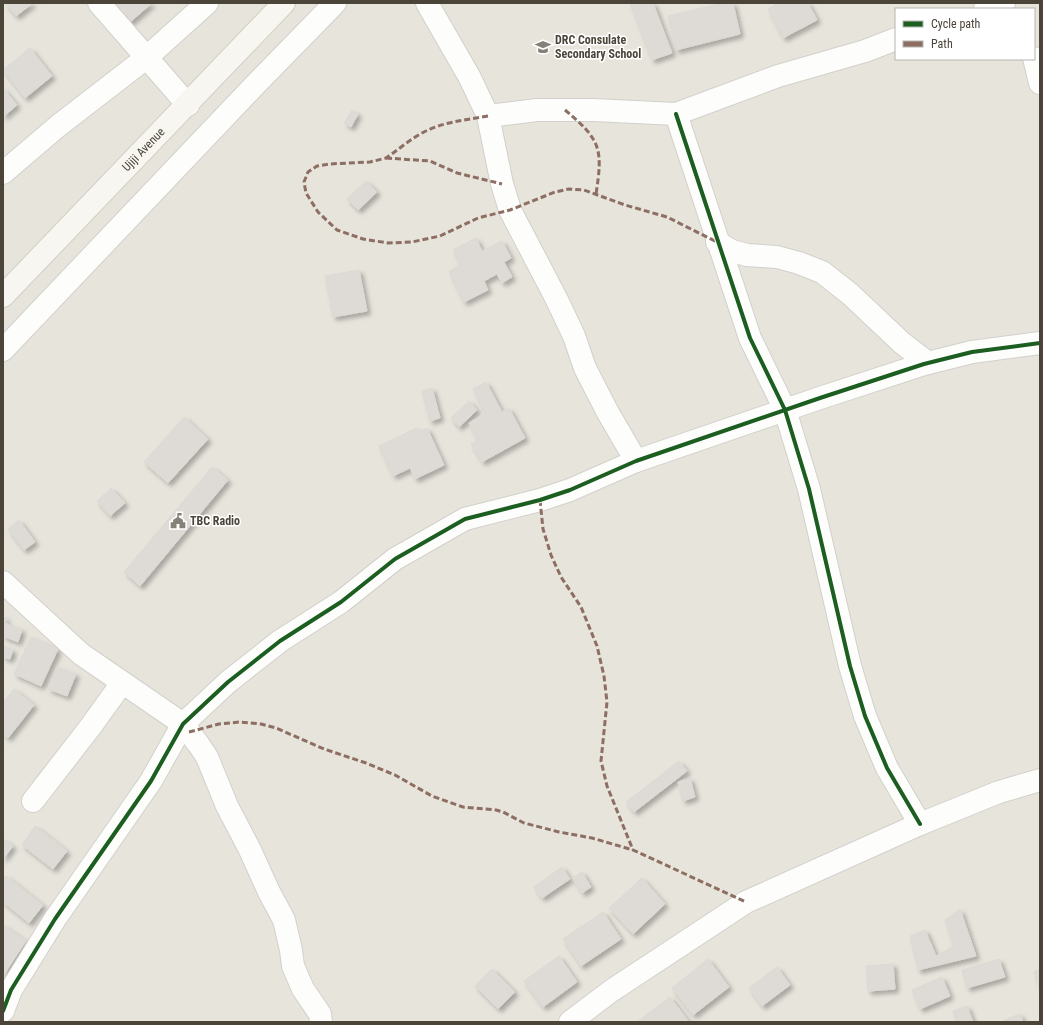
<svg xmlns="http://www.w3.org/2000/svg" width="1043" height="1025" font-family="'Roboto Condensed',sans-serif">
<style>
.residential{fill:#e7e4dc;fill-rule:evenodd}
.building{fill:#dedbd6;stroke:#dcd9d4;filter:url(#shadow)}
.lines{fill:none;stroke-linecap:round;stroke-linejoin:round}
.street-casing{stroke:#d2d0cb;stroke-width:24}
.secondary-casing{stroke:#d3cfc5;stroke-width:24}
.street{stroke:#fdfdfc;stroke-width:22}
.secondary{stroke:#f7f6f1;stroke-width:22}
.quiet{stroke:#8d6e63;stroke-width:3;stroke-dasharray:6 3;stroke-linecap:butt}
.cycleway-casing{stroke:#fff;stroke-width:6}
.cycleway{stroke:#1b5e20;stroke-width:4}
.labels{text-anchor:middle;stroke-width:3;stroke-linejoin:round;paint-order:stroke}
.poi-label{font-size:12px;font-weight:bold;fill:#4b4439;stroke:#fff;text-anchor:start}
.street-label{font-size:12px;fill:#4b4439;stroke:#fff}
</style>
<defs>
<filter id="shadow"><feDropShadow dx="3.5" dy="3.5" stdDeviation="2" flood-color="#0004"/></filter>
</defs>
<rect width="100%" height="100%" fill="#f4f2ee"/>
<path class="residential" d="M3,3H1040V1022H3ZM896,9H1034V59H896Z"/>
<g class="building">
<path d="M5,3H33L16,16Z"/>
<path d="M112,3H152L129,23Z"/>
<path d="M630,3H653L672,53L652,60Z"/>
<path d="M723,3H733L740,34L676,50L668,16Z"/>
<path d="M779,3H808L817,20L783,38L768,9Z"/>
<path d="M30,48L52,76L25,98L3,70Z"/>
<path d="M3,88L17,105L3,117Z"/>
<path d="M352,110L358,114L351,127L344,123Z"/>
<path d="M366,181L377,192L358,210L347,199Z"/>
<path d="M476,238L482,251L502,241L511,258L504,262L512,277L502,283L497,274L484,281L488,290L464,302L449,271L460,265L453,250Z"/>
<path d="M359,270L367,311L333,317L325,276Z"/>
<path d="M486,382L502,412L509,408L525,438L482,462L471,444L478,440L469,423L486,413L473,389Z"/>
<path d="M432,388L440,418L430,421L422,391Z"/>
<path d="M469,401L477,410L459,427L451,418Z"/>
<path d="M184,417L208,439L168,483L144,462Z"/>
<path d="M417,428L419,432L427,428L444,465L415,479L410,468L393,476L379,446Z"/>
<path d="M212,467L228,480L140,586L124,572Z"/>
<path d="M111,488L125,503L110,516L97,501Z"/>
<path d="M19,520L35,542L24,550L8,529Z"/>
<path d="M3,616L6,618L4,623L22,630L18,642L3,636Z"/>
<path d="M31,637L58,649L41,686L14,674Z"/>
<path d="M3,646L13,650L10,659L3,657Z"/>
<path d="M57,667L76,674L67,696L48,689Z"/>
<path d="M14,689L34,705L8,738L3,734V703Z"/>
<path d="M679,761L687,771L634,812L626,802Z"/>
<path d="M690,778L695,797L683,801L678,782Z"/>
<path d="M35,826L67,851L53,869L22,845Z"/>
<path d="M3,839L13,846L3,859Z"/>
<path d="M562,867L570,879L542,898L534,887Z"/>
<path d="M582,872L591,887L582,893L573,878Z"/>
<path d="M6,876L43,905L29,923L3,902V880Z"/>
<path d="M642,878L665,904L633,934L609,908Z"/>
<path d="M960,909L976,956L918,970L910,936L925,930L936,956L954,946L945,920Z"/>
<path d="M603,912L621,939L581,966L563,939Z"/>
<path d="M3,925L26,941L3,976Z"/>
<path d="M559,956L577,982L543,1007L524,981Z"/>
<path d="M708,959L729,987L693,1015L672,988Z"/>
<path d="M999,959L1005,977L967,988L962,970Z"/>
<path d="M893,964L895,989L868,991L866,966Z"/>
<path d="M777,967L790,985L762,1006L749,988Z"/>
<path d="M492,969L515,992L498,1009L475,986Z"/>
<path d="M1040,969V988L1034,972Z"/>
<path d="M942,977L950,996L920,1009L912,990Z"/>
<path d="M670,997L689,1022H637Z"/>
<path d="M967,1006L973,1022H957L953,1011Z"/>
<path d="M1020,1014L1023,1022H1000Z"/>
</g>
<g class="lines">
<defs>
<g id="street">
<path d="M99,3L188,105"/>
<path d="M427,3L470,78L488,116L502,184L510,210L557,300L574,336L585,368L607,411L636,461"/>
<path d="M985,9L1004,3"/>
<path d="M1034,58L1040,83"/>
<path d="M676,114L750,338L785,410L809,489L850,666L865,716L887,768L920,824"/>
<path d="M488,116L537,110H594L676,114L778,76L865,51L896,39"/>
<path d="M3,173L58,126L146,58L207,3"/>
<path d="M717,242L732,251L747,255L777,257L799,263L822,272L850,294L902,343L928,363"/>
<path d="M3,350L254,86L335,3"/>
<path d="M3,582L81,654L183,724L199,745L207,757L227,806L250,850L269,892L284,920L291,950L293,966L303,989L320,1014L321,1022"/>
<path d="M33,801L91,726L122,683"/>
<path d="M3,1011L11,990L55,919L151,781L183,724L228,682L280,641L341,602L395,559L465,519L540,500L570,490L636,461L820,398L924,364L972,352L1040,343"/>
<path d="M570,1022L611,991L746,902L920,824L999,792L1040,780"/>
</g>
<g id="secondary">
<path id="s1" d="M3,296L284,3"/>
</g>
</defs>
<use href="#street" class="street-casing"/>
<use href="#secondary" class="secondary-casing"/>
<use href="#street" class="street"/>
<use href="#secondary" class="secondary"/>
<g class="quiet">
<path d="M565,110C601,140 603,149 596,194"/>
<path d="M488,116C465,120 442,122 422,133C409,140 398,150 386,158L370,162L329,164L317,166L308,172L304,182L306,193L318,212L337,230L363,239L388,243L412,242L440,236L478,218L510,210L555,192L569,189L584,190L625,205L667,217L717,242"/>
<path d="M386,158L430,161L457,173L502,184"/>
<path d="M540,500L543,529L551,555L561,577L581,607L597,646L604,676L607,702L601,761L607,786L633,850"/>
<path d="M189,732L219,724L240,722L261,724L276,728L324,749L366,763L395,775L432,796L463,807L496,810L503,812L524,823L559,832L592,838L633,850L746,902"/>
</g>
<defs>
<g id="cycleway">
<path d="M676,114L750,338L785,410L809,489L850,666L865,716L887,768L920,824"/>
<path d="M3,1011L11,990L55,919L151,781L183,724L228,682L280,641L341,602L395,559L465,519L540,500L570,490L636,461L820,398L924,364L972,352L1040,343"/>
</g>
</defs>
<use href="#cycleway" class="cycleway-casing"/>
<use href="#cycleway" class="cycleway"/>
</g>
<defs>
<symbol id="school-bare" viewBox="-9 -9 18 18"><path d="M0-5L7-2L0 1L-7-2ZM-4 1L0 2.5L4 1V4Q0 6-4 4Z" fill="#868178" stroke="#fff" stroke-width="2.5" paint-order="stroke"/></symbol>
<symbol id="civic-bare" viewBox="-9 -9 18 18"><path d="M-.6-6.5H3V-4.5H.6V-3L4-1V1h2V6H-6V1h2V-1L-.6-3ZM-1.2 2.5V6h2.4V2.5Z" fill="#868178" stroke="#fff" stroke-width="2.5" paint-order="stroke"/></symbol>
</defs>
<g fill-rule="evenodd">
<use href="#school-bare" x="532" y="36" width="22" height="22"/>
<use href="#civic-bare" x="167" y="510" width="22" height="22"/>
</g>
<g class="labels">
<g class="poi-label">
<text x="555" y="44">DRC Consulate<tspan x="555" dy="14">Secondary School</tspan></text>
<text x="190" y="525">TBC Radio</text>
</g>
<g class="street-label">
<text dy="4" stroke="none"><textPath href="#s1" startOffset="203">Ujiji Avenue</textPath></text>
</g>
</g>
<rect width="1043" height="1025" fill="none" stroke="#4b4439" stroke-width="8"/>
<rect x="895" y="8" width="140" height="52" fill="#ffffff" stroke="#b7b4b0"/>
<rect x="903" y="21" width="20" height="6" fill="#1b5e20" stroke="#b7b4b0"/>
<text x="931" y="28" font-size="12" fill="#4b4439">Cycle path</text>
<rect x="903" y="41" width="20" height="6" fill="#8d6e63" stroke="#b7b4b0"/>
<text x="931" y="48" font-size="12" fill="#4b4439">Path</text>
</svg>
